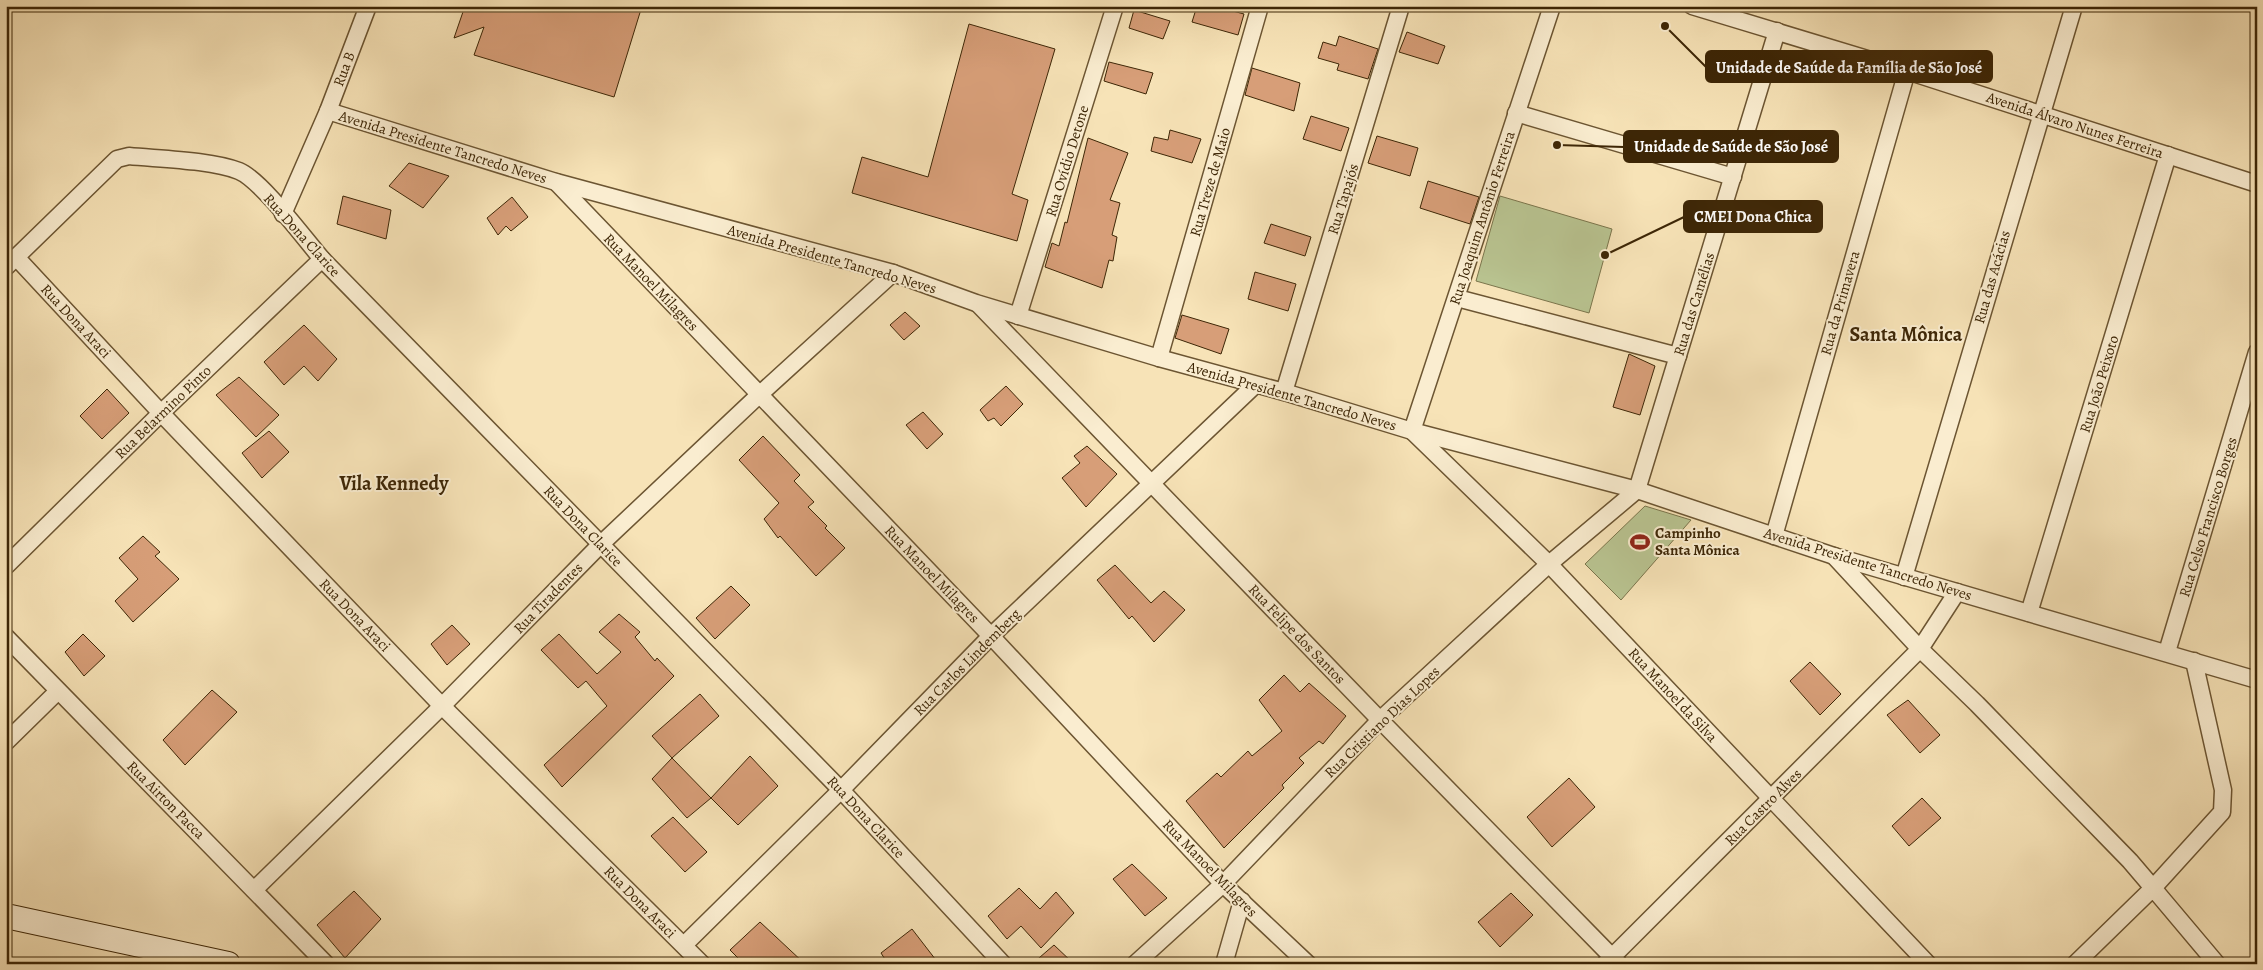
<svg xmlns="http://www.w3.org/2000/svg" width="2263" height="970" font-family="Alegreya,serif">
<style>
.green{fill:#b9c491;stroke:#7b754c}
.building{fill:#d79e78;stroke:#3d2606}
.lines{fill:none;stroke-linecap:round;stroke-linejoin:round}
.street-casing{stroke:#6c5532;stroke-width:19}
.secondary-casing{stroke:#3d2606;stroke-width:26}
.street{stroke:#faedd0;stroke-width:16}
.secondary{stroke:#faedd0;stroke-width:24}
.labels{text-anchor:middle;stroke-width:4;stroke-linejoin:round;paint-order:stroke}
.street-label{font-size:15px;fill:#3d2606;stroke:#faedd0}
.poi-label{font-size:15px;font-weight:bold;fill:#3d2606;stroke:#faedd0;text-anchor:start}
.district-label{font-size:20px;font-weight:bold;fill:#3d2606;stroke:#faedd0}
.leader{fill:none;stroke:#3d2606;stroke-width:2}
.callout-dot{fill:#3d2606;stroke:#faedd0;stroke-width:2}
.callout{fill:#3d2606;stroke:#3d2606;stroke-width:2}
.callout-label{font-size:16px;text-anchor:middle;font-weight:bold;fill:#fff}
</style>
<rect width="100%" height="100%" fill="#f7e3b7"/>
<filter id="stains"><feTurbulence type="fractalNoise" baseFrequency=".004" numOctaves="4"/><feColorMatrix values="0 0 0 0 .2 0 0 0 0 .09 0 0 0 0 .02 0 0 0 .5 -.17"/></filter>
<radialGradient id="worn" r=".72"><stop offset=".6" stop-color="#630" stop-opacity="0"/><stop offset="1" stop-color="#630" stop-opacity=".3"/></radialGradient>
<g class="green">
<path d="M1500,196L1612,229L1589,313L1476,281Z"/>
<path d="M1645,506L1691,520L1621,600L1585,564Z"/>
</g>
<g class="building">
<path d="M465,6H642L614,97L474,55L484,27L454,38Z"/>
<path d="M1197,6H1214L1244,14L1238,35L1192,22Z"/>
<path d="M1134,10L1170,21L1163,39L1129,28Z"/>
<path d="M969,24L1055,49L1012,194L1028,200L1017,241L852,193L862,157L928,177Z"/>
<path d="M1407,32L1445,46L1438,64L1399,52Z"/>
<path d="M1339,36L1378,49L1368,79L1337,70L1339,64L1318,58L1323,42L1336,46Z"/>
<path d="M1109,62L1153,73L1146,94L1104,81Z"/>
<path d="M1252,68L1300,83L1294,111L1245,95Z"/>
<path d="M1311,116L1349,128L1341,151L1303,139Z"/>
<path d="M1170,130L1201,139L1192,163L1151,151L1154,137L1168,140Z"/>
<path d="M1377,136L1418,148L1410,176L1368,163Z"/>
<path d="M1088,138L1128,153L1110,200L1120,203L1112,235L1117,237L1113,261L1109,260L1102,288L1045,267L1052,243L1059,246L1065,222L1067,223Z"/>
<path d="M409,163L449,176L423,208L389,186Z"/>
<path d="M1428,181L1479,197L1470,224L1420,208Z"/>
<path d="M343,196L391,210L386,239L337,224Z"/>
<path d="M512,197L528,217L511,231L506,226L498,235L487,218Z"/>
<path d="M1271,224L1311,237L1305,256L1264,243Z"/>
<path d="M1255,272L1296,284L1288,311L1248,299Z"/>
<path d="M905,312L920,326L904,340L890,325Z"/>
<path d="M1182,315L1229,329L1221,354L1175,338Z"/>
<path d="M304,325L337,359L318,381L304,366L284,385L264,362Z"/>
<path d="M1629,354L1655,366L1640,415L1613,407Z"/>
<path d="M239,377L279,415L256,437L216,395Z"/>
<path d="M1006,386L1023,404L1001,426L994,418L988,421L980,410Z"/>
<path d="M107,389L129,413L102,439L80,416Z"/>
<path d="M923,412L943,434L927,449L906,425Z"/>
<path d="M269,431L289,452L262,478L242,453Z"/>
<path d="M763,436L800,475L794,481L814,502L808,507L827,526L825,528L845,548L816,576L780,536L778,538L764,519L779,503L739,460Z"/>
<path d="M1087,446L1117,474L1086,507L1062,478L1080,463L1074,456Z"/>
<path d="M143,536L160,552L155,556L179,579L133,622L115,601L138,579L119,558Z"/>
<path d="M1115,565L1151,603L1164,591L1185,610L1154,642L1132,616L1129,619L1097,580Z"/>
<path d="M731,586L750,605L715,639L696,618Z"/>
<path d="M619,614L640,632L635,637L655,661L657,658L674,676L562,787L544,765L607,706L586,681L578,688L541,650L559,634L597,674L621,652L599,632Z"/>
<path d="M452,625L470,644L447,665L431,644Z"/>
<path d="M83,634L105,656L84,676L65,652Z"/>
<path d="M1810,662L1841,694L1820,715L1790,681Z"/>
<path d="M1284,675L1300,692L1309,683L1346,716L1323,744L1319,741L1299,758L1304,763L1282,785L1284,788L1224,848L1186,801L1217,773L1221,777L1248,751L1252,756L1282,731L1259,700Z"/>
<path d="M212,690L237,712L185,765L163,740Z"/>
<path d="M700,694L719,716L672,758L652,736Z"/>
<path d="M1908,700L1940,735L1920,753L1887,715Z"/>
<path d="M750,756L778,786L738,825L711,798Z"/>
<path d="M672,758L711,798L687,818L652,779Z"/>
<path d="M1569,778L1595,807L1552,847L1527,817Z"/>
<path d="M1922,798L1941,818L1909,846L1892,826Z"/>
<path d="M673,817L707,852L685,872L651,836Z"/>
<path d="M1132,864L1167,898L1145,916L1113,879Z"/>
<path d="M1019,888L1040,909L1056,892L1074,913L1041,948L1021,926L1007,939L988,916Z"/>
<path d="M354,891L381,919L345,958L317,925Z"/>
<path d="M1511,893L1533,915L1500,947L1478,922Z"/>
<path d="M760,922L805,964H744L730,950Z"/>
<path d="M912,929L939,964H888L881,953Z"/>
<path d="M1054,945L1074,964H1032Z"/>
</g>
<g class="lines">
<defs>
<g id="street">
<path d="M1552,6L1412,431L1549,564L1928,964"/>
<path d="M1692,6L1907,71L2257,184"/>
<path d="M328,111L556,182L893,273L976,303L1159,358L1284,392L1412,431L1637,490L1834,556L2257,680"/>
<path d="M1516,113L1733,177"/>
<path d="M556,182L991,636L1223,884L1308,964"/>
<path d="M283,214L328,111L368,6"/>
<path d="M16,257L161,413L442,706L702,964"/>
<path d="M6,267L117,159L129,156C159,159 212,160 239,171C261,180 304,238 322,259L841,790L1003,964"/>
<path d="M1457,298L1678,356"/>
<path d="M978,304L1380,720L1619,964"/>
<path d="M1018,316L1115,6"/>
<path d="M1159,358L1260,6"/>
<path d="M1284,392L1401,6"/>
<path d="M1774,536L1907,71"/>
<path d="M1834,556L1920,649L1977,704L2130,861L2153,888L2222,812L2223,790L2194,661"/>
<path d="M6,566L161,413L322,259"/>
<path d="M1904,577L2074,6"/>
<path d="M2029,613L2168,155"/>
<path d="M6,637L326,964"/>
<path d="M2167,652L2257,352"/>
<path d="M6,742L58,691"/>
<path d="M254,890L442,706L601,544L759,395L893,273"/>
<path d="M684,945L841,790L991,636L1255,385"/>
<path d="M1135,964L1223,884L1380,720L1549,564L1637,490L1777,31"/>
<path d="M1224,964L1242,901"/>
<path d="M1605,964L1920,649L1957,592"/>
<path d="M2075,964L2153,888L2217,964"/>
</g>
<path id="secondary" d="M6,916L228,964"/>
</defs>
<use href="#street" class="street-casing"/>
<use href="#secondary" class="secondary-casing"/>
<use href="#street" class="street"/>
<use href="#secondary" class="secondary"/>
</g>
<defs>
<symbol id="stadium-bare" viewBox="-9 -9 18 18"><path d="M0-5a6.5 5 0 1 0 0 10a6.5 5 0 1 0 0-10ZM-3.5-1.8h7v3.6h-7Z" fill="#8f2418" stroke="#faedd0" stroke-width="2.5" paint-order="stroke"/></symbol>
</defs>
<g fill-rule="evenodd">
<use href="#stadium-bare" x="1626" y="528" width="28" height="28"/>
</g>
<g class="labels">
<g class="street-label">
<text transform="translate(344 69) rotate(-69)" y="5">Rua B</text>
<text transform="translate(2075 125) rotate(18)" y="5">Avenida Álvaro Nunes Ferreira</text>
<text transform="translate(443 147) rotate(17)" y="5">Avenida Presidente Tancredo Neves</text>
<text transform="translate(1067 161) rotate(-73)" y="5">Rua Ovídio Detone</text>
<text transform="translate(1210 182) rotate(-74)" y="5">Rua Treze de Maio</text>
<text transform="translate(1343 199) rotate(-73)" y="5">Rua Tapajós</text>
<text transform="translate(1482 218) rotate(-72)" y="5">Rua Joaquim Antônio Ferreira</text>
<text transform="translate(302 235) rotate(48)" y="5">Rua Dona Clarice</text>
<text transform="translate(832 259) rotate(16)" y="5">Avenida Presidente Tancredo Neves</text>
<text transform="translate(1992 277) rotate(-74)" y="5">Rua das Acácias</text>
<text transform="translate(651 282) rotate(46)" y="5">Rua Manoel Milagres</text>
<text transform="translate(1840 303) rotate(-74)" y="5">Rua da Primavera</text>
<text transform="translate(1694 304) rotate(-73)" y="5">Rua das Camélias</text>
<text transform="translate(76 321) rotate(47)" y="5">Rua Dona Araci</text>
<text transform="translate(2099 384) rotate(-73)" y="5">Rua João Peixoto</text>
<text transform="translate(1292 396) rotate(16)" y="5">Avenida Presidente Tancredo Neves</text>
<text transform="translate(163 412) rotate(-44)" y="5">Rua Belarmino Pinto</text>
<text transform="translate(2208 517) rotate(-73)" y="5">Rua Celso Francisco Borges</text>
<text transform="translate(583 526) rotate(46)" y="5">Rua Dona Clarice</text>
<text transform="translate(1868 564) rotate(17)" y="5">Avenida Presidente Tancredo Neves</text>
<text transform="translate(932 574) rotate(46)" y="5">Rua Manoel Milagres</text>
<text transform="translate(548 598) rotate(-46)" y="5">Rua Tiradentes</text>
<text transform="translate(355 615) rotate(46)" y="5">Rua Dona Araci</text>
<text transform="translate(1297 634) rotate(46)" y="5">Rua Felipe dos Santos</text>
<text transform="translate(967 662) rotate(-45)" y="5">Rua Carlos Lindemberg</text>
<text transform="translate(1673 695) rotate(47)" y="5">Rua Manoel da Silva</text>
<text transform="translate(1382 722) rotate(-44)" y="5">Rua Cristiano Dias Lopes</text>
<text transform="translate(166 800) rotate(45)" y="5">Rua Airton Pacca</text>
<text transform="translate(1763 807) rotate(-45)" y="5">Rua Castro Alves</text>
<text transform="translate(866 817) rotate(47)" y="5">Rua Dona Clarice</text>
<text transform="translate(1210 868) rotate(46)" y="5">Rua Manoel Milagres</text>
<text transform="translate(640 902) rotate(45)" y="5">Rua Dona Araci</text>
</g>
<g class="poi-label">
<text x="1655" y="538">Campinho<tspan x="1655" dy="17">Santa Mônica</tspan></text>
</g>
<g class="district-label">
<text x="1906" y="341">Santa Mônica</text>
<text x="394" y="490">Vila Kennedy</text>
</g>
</g>
<path class="leader" d="M1665 26L1706 67M1557 145L1624 147M1605 255L1684 217"/>
<g class="callout-dot">
<circle cx="1665" cy="26" r="5"/>
<circle cx="1557" cy="145" r="5"/>
<circle cx="1605" cy="255" r="5"/>
</g>
<g class="callout">
<rect x="1706" y="51" width="286" height="31" rx="5"/>
<rect x="1624" y="131" width="214" height="31" rx="5"/>
<rect x="1684" y="201" width="138" height="31" rx="5"/>
</g>
<g class="callout-label">
<text x="1849" y="73">Unidade de Saúde da Família de São José</text>
<text x="1731" y="152">Unidade de Saúde de São José</text>
<text x="1753" y="222">CMEI Dona Chica</text>
</g>
<rect width="2263" height="970" fill="none" stroke="#f7e3b7" stroke-width="25"/>
<rect x="8" y="8" width="2248" height="955" fill="none" stroke="#3d2606" stroke-width="2.5"/>
<rect x="12" y="12" width="2238" height="945" fill="none" stroke="#3d2606"/>
<rect width="100%" height="100%" filter="url(#stains)"/>
<rect width="100%" height="100%" fill="url(#worn)"/>
</svg>
